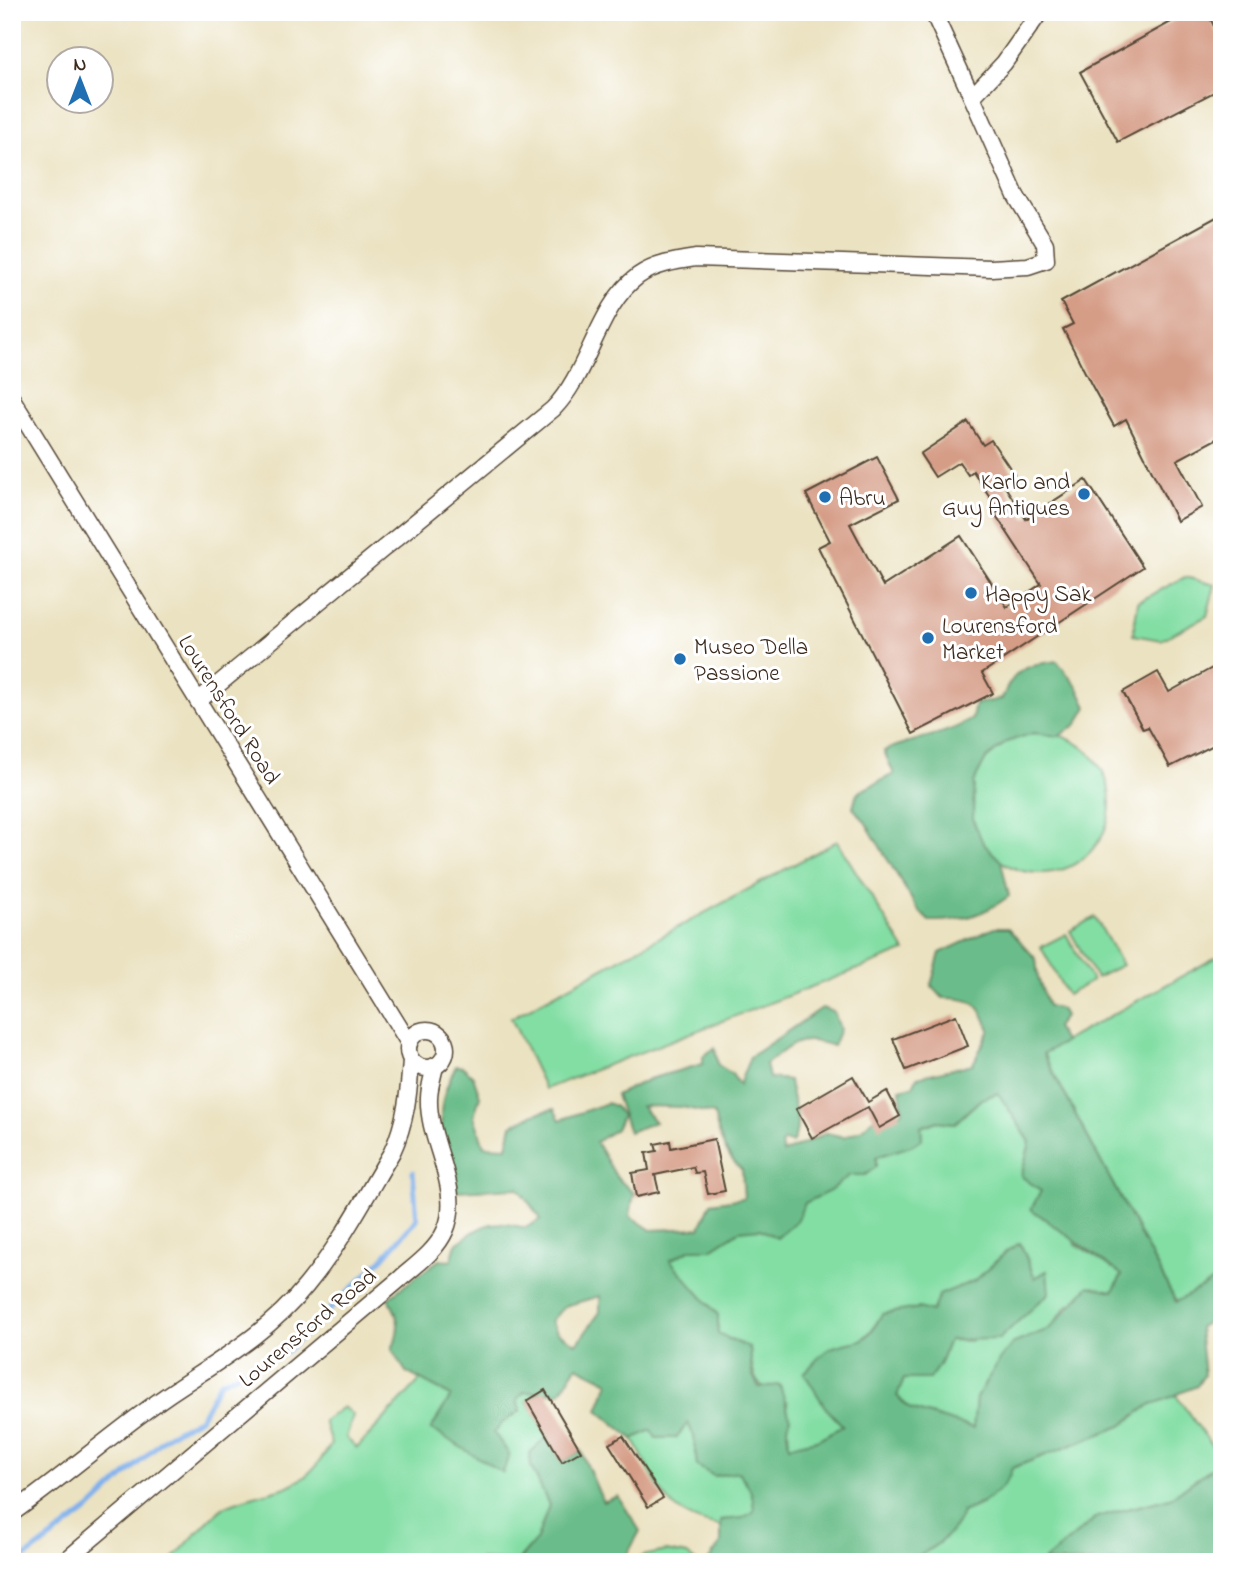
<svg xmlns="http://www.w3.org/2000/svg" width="1234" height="1574" font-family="'Indie Flower',sans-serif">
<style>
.green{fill:#83dea4;stroke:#5f8461;stroke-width:2}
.forest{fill:#6abd8a;stroke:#527454;stroke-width:2;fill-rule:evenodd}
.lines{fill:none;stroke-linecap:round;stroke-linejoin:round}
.stream{stroke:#7fb0eb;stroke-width:5}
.building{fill:#d59c86}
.street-casing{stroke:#554636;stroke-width:19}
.street{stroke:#fff;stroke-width:16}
.poi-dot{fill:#1f6fb2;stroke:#fff;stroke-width:2.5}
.labels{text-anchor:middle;stroke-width:6;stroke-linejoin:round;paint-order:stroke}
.poi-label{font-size:23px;fill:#3b2a1e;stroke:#fff;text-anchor:start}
.street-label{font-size:23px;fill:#3b2a1e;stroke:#fff}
</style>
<rect width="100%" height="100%" fill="#fff"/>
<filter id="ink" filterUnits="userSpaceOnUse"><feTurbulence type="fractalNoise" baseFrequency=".0143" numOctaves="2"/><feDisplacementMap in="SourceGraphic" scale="14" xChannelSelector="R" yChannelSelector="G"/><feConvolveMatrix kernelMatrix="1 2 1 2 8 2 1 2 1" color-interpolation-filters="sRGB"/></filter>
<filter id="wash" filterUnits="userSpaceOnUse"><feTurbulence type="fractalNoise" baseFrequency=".00686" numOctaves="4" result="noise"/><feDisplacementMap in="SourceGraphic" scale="28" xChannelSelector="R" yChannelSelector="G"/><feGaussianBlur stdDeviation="1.57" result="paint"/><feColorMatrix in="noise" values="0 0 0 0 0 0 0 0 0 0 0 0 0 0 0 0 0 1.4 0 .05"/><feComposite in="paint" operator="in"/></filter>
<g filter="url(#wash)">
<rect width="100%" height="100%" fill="#ebe2c1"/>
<g class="green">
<path d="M1185,577L1215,585L1207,616L1161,640L1133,635L1138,602Z"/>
<circle cx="1040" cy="803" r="70"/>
<path d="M837,841L905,951L545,1089L511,1018Z"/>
<path d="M1095,917L1122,965L1096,978L1070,931Z"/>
<path d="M1066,934L1092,981L1067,995L1041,947Z"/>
<path d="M1222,954V1276L1176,1302L1043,1053Z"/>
<path d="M999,1093L1030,1142L1022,1176L1042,1191L1076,1244L1122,1274L1113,1291L1068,1305L1049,1329L1012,1344L976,1398L974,1429L910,1409L897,1396L904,1379L939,1365L949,1340L970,1341L1046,1271L1035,1278L1020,1243L1007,1251L976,1280L940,1295L932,1312L882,1314C866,1342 859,1344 828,1350L825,1407L843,1426L817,1440L789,1446L787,1402C756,1386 753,1383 750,1348L718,1334V1315L669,1261L691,1249H711L739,1231L796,1221L804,1203C831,1191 850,1171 875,1158C891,1150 907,1149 922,1139L921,1127L937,1121L955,1123L981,1099Z"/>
<path d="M422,1378L451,1396L431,1429L509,1454L494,1433L502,1423L520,1411L517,1400L524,1392H541L527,1401L548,1436L530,1453L531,1466L549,1505L537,1539L517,1562L479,1559L477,1562H170C182,1550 215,1510 228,1505C276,1485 301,1497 331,1444L324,1421L343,1407L353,1415L346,1438L357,1448Z"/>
<path d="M1175,1394L1222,1460L1170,1498L1097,1517L1043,1562H906C928,1552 955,1536 961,1512L982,1504L1012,1468L1121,1426L1147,1407Z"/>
<path d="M688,1422L694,1437L697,1466L714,1476L738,1472L753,1492L754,1511L743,1518L721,1520V1526C663,1517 659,1485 633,1439L651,1430Z"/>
<path d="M666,1551L687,1555L697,1562H635L643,1556Z"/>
</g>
<g class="forest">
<path d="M1057,661L1078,688L1087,707L1077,724L1059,736L1033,733L1007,742L986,759L974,782L973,820L983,843L1001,861L1009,896C984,915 961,922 929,921L918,910L864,820L853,808L857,793L894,774L884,751C913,738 945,736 972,719L975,704L1002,699C1013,669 1027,665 1057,661Z"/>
<path d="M994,928H1008L1036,959L1038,978L1048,1006L1061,1009L1065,1016L1056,1027L1064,1042L1043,1054L1176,1302L1222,1276V1315L1199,1327L1204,1375L1197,1386L1147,1407L1121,1426L1012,1468C1007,1491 982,1504 962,1512C955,1536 928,1552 906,1562H707L721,1543V1520L743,1518L754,1511C753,1494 750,1485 738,1472L714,1476L697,1466L694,1437L688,1423L676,1438H656L651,1430L633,1439L598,1410L609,1382L577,1366L560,1393L524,1392L517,1400L520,1411L502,1423L494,1433L509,1454L503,1473L431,1429L451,1396L406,1372L392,1349C401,1328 400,1317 388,1298L439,1260L451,1261L456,1244C485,1224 489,1218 525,1228L541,1219L518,1188L456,1191C446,1136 428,1120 456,1066L463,1067L473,1076L480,1096L474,1116L484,1146L507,1147L512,1125L534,1114L554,1109L560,1120L607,1103L615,1106L622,1116L616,1129L596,1142L617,1178L634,1193L630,1216L651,1230L700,1228L711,1203L744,1198L742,1170C724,1154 719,1137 714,1114L682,1107L641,1106L655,1122L629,1132L616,1095L649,1079L703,1064V1056L715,1048L718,1065L732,1074L739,1085L750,1057L822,1008L834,1012L840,1029L833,1046C799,1034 793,1044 766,1064L769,1078L789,1080C791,1102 804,1122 792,1143L784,1141L781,1145L783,1153L827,1133L844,1137L861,1130L874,1118L892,1119L903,1111L900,1089L913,1086L917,1077L973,1064L990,1030C980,1002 973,998 943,998L931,985L940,953ZM998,1093L1030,1142L1021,1176L1041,1191L1031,1209L1122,1275L1113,1291L1089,1286L1049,1329L1012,1344L1000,1359L976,1398L973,1428L910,1409L897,1396L904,1379H929L939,1365L949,1340L999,1339L1049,1293L1047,1271L1035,1278L1020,1243L1007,1251L976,1280L939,1295L932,1312L919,1308L882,1314C861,1353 860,1335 829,1349C820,1354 812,1366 804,1373L825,1407L843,1426L817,1440L789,1446L787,1431L790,1418L780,1385L759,1387L752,1374L750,1348L718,1334V1315L670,1260L691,1249H711L739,1231L760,1229L777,1238L796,1221L805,1203L830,1191L850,1175H865L876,1167V1157L911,1146L922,1139L921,1127L937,1121L955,1123L981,1099ZM600,1296V1312L577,1344L557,1332L551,1321L565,1306Z"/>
<path d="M548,1436L562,1462L581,1451L603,1502L618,1496L640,1531L624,1560L517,1562L537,1539L549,1505L531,1466L530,1453Z"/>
<path d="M1222,1461V1562H1043L1097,1517L1170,1498Z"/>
</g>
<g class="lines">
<path class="stream" d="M19,1562L91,1508L168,1435L200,1418L220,1382L286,1352L383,1258L417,1219L413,1172"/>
</g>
<g id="blocks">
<g class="building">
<path d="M1189,12H1207L1222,42V88L1118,142L1080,72Z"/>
<path d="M1222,214V436L1177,460L1202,507L1177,521L1126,419L1114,426L1091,384L1063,329L1073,324L1061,302Z"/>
<path d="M968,422L983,445L991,440L1014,474L1002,482L1026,519L1086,480L1143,567L982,673L993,693L913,734L818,547L830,541L806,494L877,457L899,499L850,524L883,586L961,536L1007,607L1041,584L995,514L999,511L973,471L968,475L959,462L935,477L920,454Z"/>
<path d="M1222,666V741L1170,767L1148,727L1143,729L1123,692L1158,672L1169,692L1214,667L1216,670Z"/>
<path d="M956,1015L968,1046L906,1070L893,1039Z"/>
<path d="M853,1076L868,1102L887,1091L900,1116L879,1128L868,1107L812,1138L796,1109Z"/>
<path d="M714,1139L725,1191L708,1194L703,1172L695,1173L693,1167L655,1175L659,1192L636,1197L632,1173L649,1170L646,1153L657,1151L655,1144L670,1141L671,1148Z"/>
<path d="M545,1390L581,1451L562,1462L527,1401Z"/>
<path d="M623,1436L663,1498L648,1507L609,1444Z"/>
</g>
</g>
</g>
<g filter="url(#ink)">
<use href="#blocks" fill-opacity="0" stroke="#554636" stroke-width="2"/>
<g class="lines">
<defs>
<g id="street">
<path d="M933,12L972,97"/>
<path d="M12,399L409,1043"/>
<path d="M198,701L553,409C589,373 598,305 638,276C655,264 676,261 696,258L991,268L1028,266L1046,260L1045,244L1016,196L972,97L1004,63L1040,12"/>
<circle cx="427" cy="1049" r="19"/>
<path d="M12,1513C66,1475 115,1431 169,1394C218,1361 268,1333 306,1286C340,1245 365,1197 392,1152C406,1122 409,1092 411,1060"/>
<path d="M64,1562L401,1278C416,1265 436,1251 445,1231C464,1189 427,1141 429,1098C429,1088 433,1076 435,1066"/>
</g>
</defs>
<use href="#street" class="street-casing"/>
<use href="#street" class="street"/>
</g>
</g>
<g class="poi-dot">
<circle cx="1084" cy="494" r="7"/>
<circle cx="825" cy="497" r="7"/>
<circle cx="971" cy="593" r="7"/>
<circle cx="928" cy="638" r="7"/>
<circle cx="680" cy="659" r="7"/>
</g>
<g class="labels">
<g class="poi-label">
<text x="1070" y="489" text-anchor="end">Karlo and<tspan x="1070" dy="26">Guy Antiques</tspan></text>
<text x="839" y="505">Abru</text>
<text x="985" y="601">Happy Sak</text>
<text x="942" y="633">Lourensford<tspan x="942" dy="26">Market</tspan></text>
<text x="694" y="654">Museo Della<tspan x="694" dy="26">Passione</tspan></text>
</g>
<g class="street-label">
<text transform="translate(230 709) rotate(58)" y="8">Lourensford Road</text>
<text transform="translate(307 1327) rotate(-40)" y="8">Lourensford Road</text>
</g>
</g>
<rect width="1234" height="1574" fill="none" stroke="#fff" stroke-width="42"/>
<g transform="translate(80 80)"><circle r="33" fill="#ffffff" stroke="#b1aaa5" stroke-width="2"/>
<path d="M0-5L12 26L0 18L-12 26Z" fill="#1f6fb2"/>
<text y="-10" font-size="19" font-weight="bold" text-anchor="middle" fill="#3b2a1e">N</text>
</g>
</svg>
